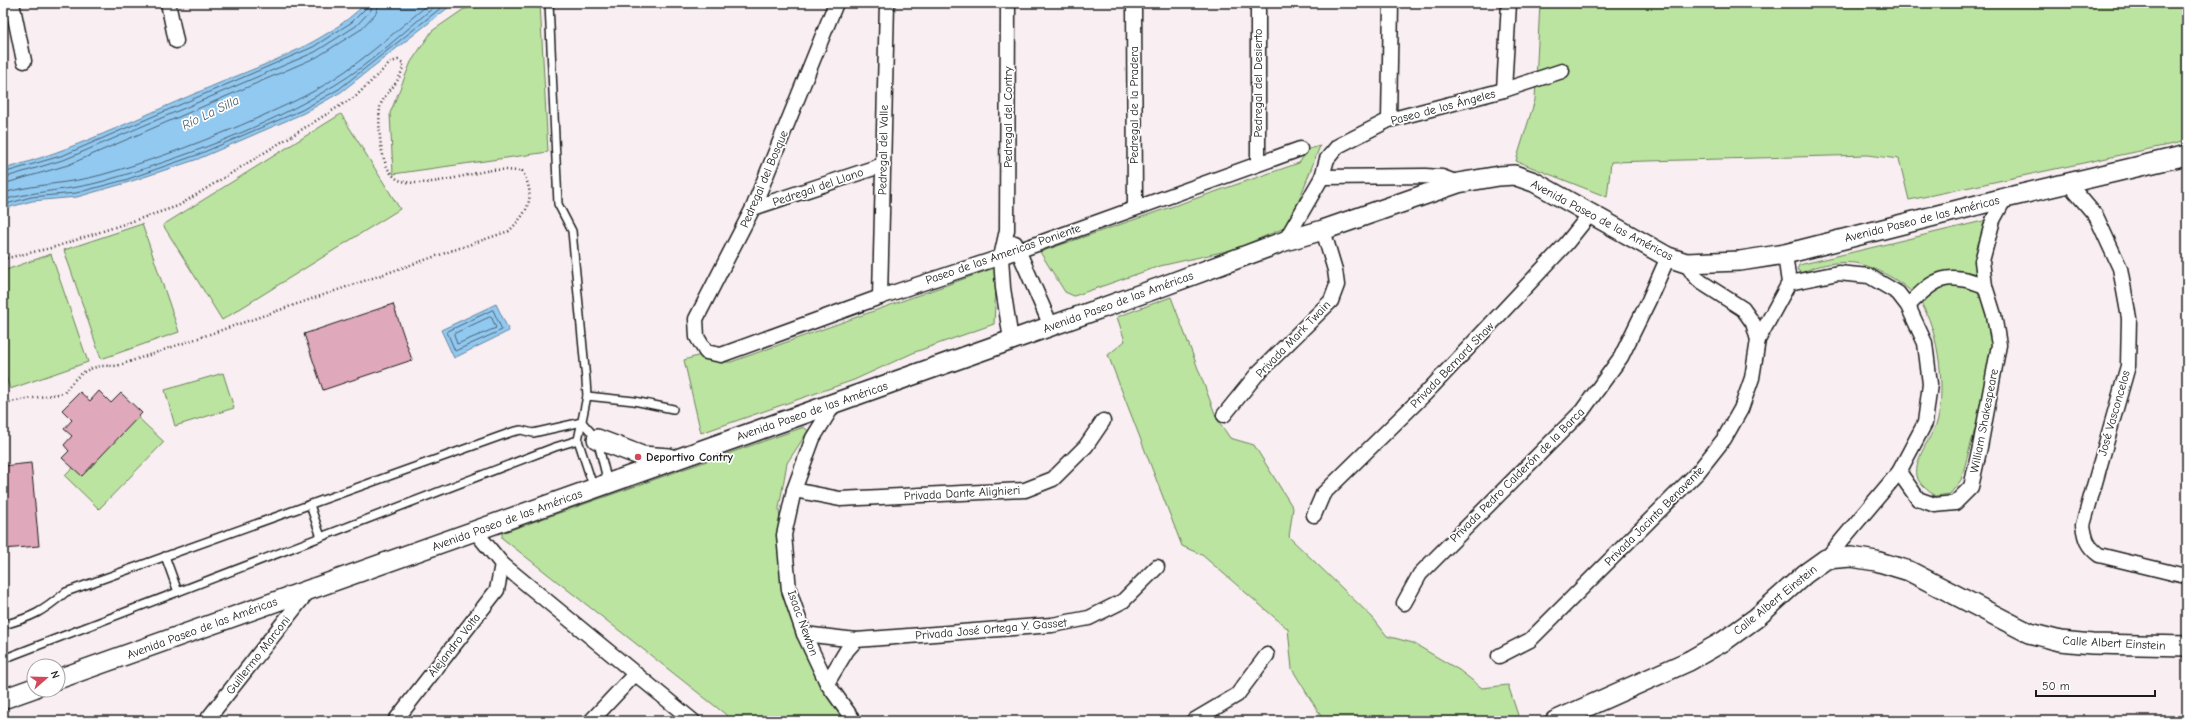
<svg xmlns="http://www.w3.org/2000/svg" width="2190" height="724" font-family="'Comic Neue',sans-serif">
<style>
.green{fill:#bbe4a0;stroke:#6c805e}
.water{fill:#92c9f1;stroke:#63849c}
.lines{fill:none;stroke-linecap:round;stroke-linejoin:round}
.shore{stroke:#4b6171;stroke-width:1}
.building{fill:#e0a8bb;stroke:#1c1c1c}
.lane-casing{stroke:#1c1c1c;stroke-width:10}
.street-casing{stroke:#1c1c1c;stroke-width:17}
.secondary-casing{stroke:#1c1c1c;stroke-width:22}
.path{stroke:#1c1c1c;stroke-width:2.5;stroke-dasharray:1 3;stroke-linecap:butt}
.lane{stroke:#fff;stroke-width:7}
.street{stroke:#fff;stroke-width:14}
.secondary{stroke:#fff;stroke-width:19}
.poi-dot{fill:#d1495b;stroke:#fff;stroke-width:1.5}
.labels{text-anchor:middle;stroke-width:3.5;stroke-linejoin:round;paint-order:stroke}
.street-label{font-size:12px;fill:#1c1c1c;stroke:#fff}
.poi-label{font-size:12px;font-weight:bold;fill:#1c1c1c;stroke:#fff;text-anchor:start}
.water-label{font-size:13px;font-style:italic;fill:#455967;stroke:#fff}
</style>
<rect width="100%" height="100%" fill="#f9eef1"/>
<filter id="ink" filterUnits="userSpaceOnUse"><feTurbulence type="fractalNoise" baseFrequency=".025" numOctaves="2"/><feDisplacementMap in="SourceGraphic" scale="8" xChannelSelector="R" yChannelSelector="G"/><feConvolveMatrix kernelMatrix="1 2 1 2 8 2 1 2 1" color-interpolation-filters="sRGB"/></filter>
<g filter="url(#ink)">
<g class="green">
<path d="M499,3H540L548,152L393,174L390,113L411,62L432,31L464,9Z"/>
<path d="M1540,3H2187V141L1909,200L1899,159L1867,155L1611,162L1607,197L1516,161L1535,100Z"/>
<path d="M341,114L400,209L222,320L163,225Z"/>
<path d="M1320,146L1289,226L1235,249L1160,266L1074,296L1065,292L1040,252L1299,163L1309,149Z"/>
<path d="M1987,220L1977,247L1984,301L1995,346L1990,374L1961,480L1950,494L1935,496C1928,490 1919,485 1917,476C1914,458 1931,439 1937,422C1947,390 1938,318 1914,294C1901,282 1884,272 1867,266C1849,259 1819,263 1802,273L1797,270L1799,265Z"/>
<path d="M142,224L179,332L101,359L64,250Z"/>
<path d="M51,254L88,362L10,389L3,367V271Z"/>
<path d="M997,267L994,324L915,352L854,380L701,433L684,360L704,354L718,362H731Z"/>
<path d="M1171,297L1217,419L1230,438L1254,445L1293,508L1289,537L1373,618L1387,636L1413,643L1459,670L1482,688L1508,685L1520,721H1324L1292,669L1288,629L1202,555L1182,546L1108,355L1125,341L1117,317Z"/>
<path d="M223,373L234,408L175,426L165,390Z"/>
<path d="M129,409L164,442L99,509L65,476Z"/>
<path d="M804,427L808,431L787,463L779,508L782,554L791,605L849,721H734L502,538V533Z"/>
</g>
<g class="water">
<path d="M366,3H454L341,92L304,113L198,159L126,183L77,197L32,201L3,209V169C72,151 135,119 201,91C257,66 321,48 366,3Z"/>
<path d="M496,304L509,331L454,358L441,330Z"/>
</g>
<g class="lines">
<g class="shore">
<path d="M3,173L64,155L313,47L352,22L367,7L368,3"/>
<path d="M3,178L66,159L315,52L356,26L371,10L373,3"/>
<path d="M3,184L68,165L317,57L360,30L376,13L379,3"/>
<path d="M3,193C35,184 68,184 101,175C155,160 208,140 260,117C284,106 310,95 332,80C367,58 398,29 430,3"/>
<path d="M3,200C37,190 70,191 104,181C180,159 267,127 335,85C372,63 405,30 439,3"/>
<path d="M3,205L31,197L76,193L125,180L197,155L302,110L339,89L447,3"/>
<path d="M493,310L502,330L455,351L447,332Z"/>
<path d="M490,317L492,318L496,328L457,344L454,334Z"/>
</g>
</g>
<g class="building">
<path d="M393,304L412,360L323,390L304,334Z"/>
<path d="M99,391L111,403L121,393L142,413L82,476L62,458L69,451L64,445L72,436L64,429L72,420L62,410L80,392L90,401Z"/>
<path d="M31,463L39,546L3,549V466Z"/>
</g>
<g class="lines">
<defs>
<g id="lane">
<path d="M549,3L558,204L572,231L586,380L587,396L578,440L594,489"/>
<path d="M587,396L634,401L673,409"/>
<path d="M582,422L597,439L608,483"/>
<path d="M310,505L321,537"/>
<path d="M165,556L178,592"/>
<path d="M3,625C33,617 42,612 66,592L512,432L521,430L533,433L582,422"/>
<path d="M3,659L555,447L578,440"/>
</g>
<g id="street">
<path d="M12,3L24,61"/>
<path d="M168,3L176,41"/>
<path d="M836,3L753,208L696,319L697,337L706,352L721,355L880,297L1001,257L1300,149"/>
<path d="M1008,3L1007,230L1001,257L1003,288L1011,340"/>
<path d="M1134,3L1135,207"/>
<path d="M1504,90L1509,3"/>
<path d="M1389,120L1391,3"/>
<path d="M1258,163V3"/>
<path d="M1322,177L1425,176L1442,177L1458,183"/>
<path d="M2068,183L2096,216L2120,268L2129,318L2128,366L2083,525C2085,539 2087,546 2099,555L2181,575L2187,574"/>
<path d="M753,208L883,165"/>
<path d="M1285,241L1322,177L1327,159L1338,146L1389,120L1504,90L1562,71"/>
<path d="M1015,243L1051,326"/>
<path d="M1686,263L1694,275L1701,282L1743,309L1753,323L1758,340"/>
<path d="M1789,283L1838,273L1869,276L1898,293L1908,306L1925,343L1930,384L1925,423L1899,472L1826,559"/>
<path d="M880,297L887,3"/>
<path d="M1908,306C1935,277 1947,271 1985,286"/>
<path d="M834,404L813,438L794,490L784,535L789,590L804,634L827,683L854,721"/>
<path d="M1224,415L1258,373L1331,301L1337,285L1335,270L1323,230"/>
<path d="M1899,472L1918,499L1935,505L1955,503L1971,487L1980,447L1999,345L1994,315L1985,286L1982,261L1993,220L2005,198"/>
<path d="M794,490L840,499L1025,490L1053,479L1086,446L1103,421"/>
<path d="M1314,515L1323,494L1426,393L1566,244L1590,214"/>
<path d="M475,531L502,564L693,721"/>
<path d="M1404,603L1420,574L1582,411L1621,357L1649,300L1668,257"/>
<path d="M804,634L856,640L1052,625L1089,618L1123,601L1157,567"/>
<path d="M1499,656L1530,640L1698,472L1724,439L1741,409L1752,378L1758,340L1789,283L1785,254"/>
<path d="M827,683L847,650L856,640"/>
<path d="M206,721L309,590"/>
<path d="M395,721L497,590L502,564"/>
<path d="M591,721L634,675"/>
<path d="M1193,721L1237,695L1267,655"/>
</g>
<g id="secondary">
<path d="M597,439L642,456L669,458"/>
<path d="M58,679L1158,288L1285,241L1323,230L1458,183L1499,176L1514,175L1534,182L1668,257L1686,263L1740,261L1785,254L2005,198L2187,155"/>
<path d="M3,699L34,688"/>
<path d="M1555,721L1689,661L1724,641L1756,618L1805,574L1826,559L1851,557L1876,561L1909,571L2029,633L2060,641L2092,644L2187,646"/>
</g>
</defs>
<use href="#lane" class="lane-casing"/>
<use href="#street" class="street-casing"/>
<use href="#secondary" class="secondary-casing"/>
<path class="path" d="M3,259L55,247L178,206L356,96L391,62L398,60L403,63C403,83 382,93 380,108C378,127 379,175 402,181C427,188 466,174 492,170C502,169 512,171 522,171C537,197 528,212 509,231L117,366C90,364 79,372 64,393L3,403"/>
<use href="#lane" class="lane"/>
<use href="#street" class="street"/>
<use href="#secondary" class="secondary"/>
</g>
</g>
<circle class="poi-dot" cx="638" cy="457" r="4"/>
<g class="labels">
<g class="street-label">
<text transform="translate(1258 83) rotate(-90)" y="4">Pedregal del Desierto</text>
<text transform="translate(1134 105) rotate(-90)" y="4">Pedregal de la Pradera</text>
<text transform="translate(1443 107) rotate(-15)" y="4">Paseo de los Ángeles</text>
<text transform="translate(1008 117) rotate(-90)" y="4">Pedregal del Contry</text>
<text transform="translate(883 150) rotate(-89)" y="4">Pedregal del Valle</text>
<text transform="translate(764 179) rotate(-67)" y="4">Pedregal del Bosque</text>
<text transform="translate(818 187) rotate(-19)" y="4">Pedregal del Llano</text>
<text transform="translate(1922 219) rotate(-14)" y="4">Avenida Paseo de las Américas</text>
<text transform="translate(1602 220) rotate(28)" y="4">Avenida Paseo de las Américas</text>
<text transform="translate(1003 254) rotate(-19)" y="4">Paseo de las Americas Poniente</text>
<text transform="translate(1118 302) rotate(-20)" y="4">Avenida Paseo de las Américas</text>
<text transform="translate(1293 339) rotate(-46)" y="4">Privada Mark Twain</text>
<text transform="translate(1452 365) rotate(-46)" y="4">Privada Bernard Shaw</text>
<text transform="translate(812 411) rotate(-19)" y="4">Avenida Paseo de las Américas</text>
<text transform="translate(2114 413) rotate(-74)" y="4">José Vasconcelos</text>
<text transform="translate(1984 421) rotate(-79)" y="4">William Shakespeare</text>
<text transform="translate(1517 475) rotate(-45)" y="4">Privada Pedro Calderón de la Barca</text>
<text transform="translate(962 493) rotate(-3)" y="4">Privada Dante Alighieri</text>
<text transform="translate(1654 516) rotate(-45)" y="4">Privada Jacinto Benavente</text>
<text transform="translate(507 520) rotate(-20)" y="4">Avenida Paseo de las Américas</text>
<text transform="translate(1775 600) rotate(-39)" y="4">Calle Albert Einstein</text>
<text transform="translate(803 623) rotate(70)" y="4">Isaac Newton</text>
<text transform="translate(202 628) rotate(-20)" y="4">Avenida Paseo de las Américas</text>
<text transform="translate(991 629) rotate(-5)" y="4">Privada José Ortega Y. Gasset</text>
<text transform="translate(2114 643) rotate(3)" y="4">Calle Albert Einstein</text>
<text transform="translate(454 645) rotate(-52)" y="4">Alejandro Volta</text>
<text transform="translate(258 655) rotate(-52)" y="4">Guillermo Marconi</text>
</g>
<g class="poi-label">
<text x="646" y="461">Deportivo Contry</text>
</g>
<g class="water-label">
<text transform="translate(210 112) rotate(-26)" y="5">Río La Silla</text>
</g>
</g>
<rect width="2190" height="724" fill="none" stroke="#fff" stroke-width="16"/>
<rect x="8" y="8" width="2174" height="708" fill="none" stroke="#1c1c1c" stroke-width="1.5" filter="url(#ink)"/>
<g transform="translate(46 678) rotate(70)"><circle r="19" fill="#ffffff" stroke="#a4a4a4"/>
<path d="M0-3L7 15L0 10L-7 15Z" fill="#d1495b"/>
<text y="-6" font-size="11" font-weight="bold" text-anchor="middle" fill="#1c1c1c">N</text>
</g>
<path d="M2036 690v6h119v-6" fill="none" stroke="#1c1c1c" stroke-width="2"/>
<text x="2042" y="690" font-size="12" fill="#1c1c1c" stroke="#ffffff" stroke-width="3" paint-order="stroke">50 m</text>
</svg>
